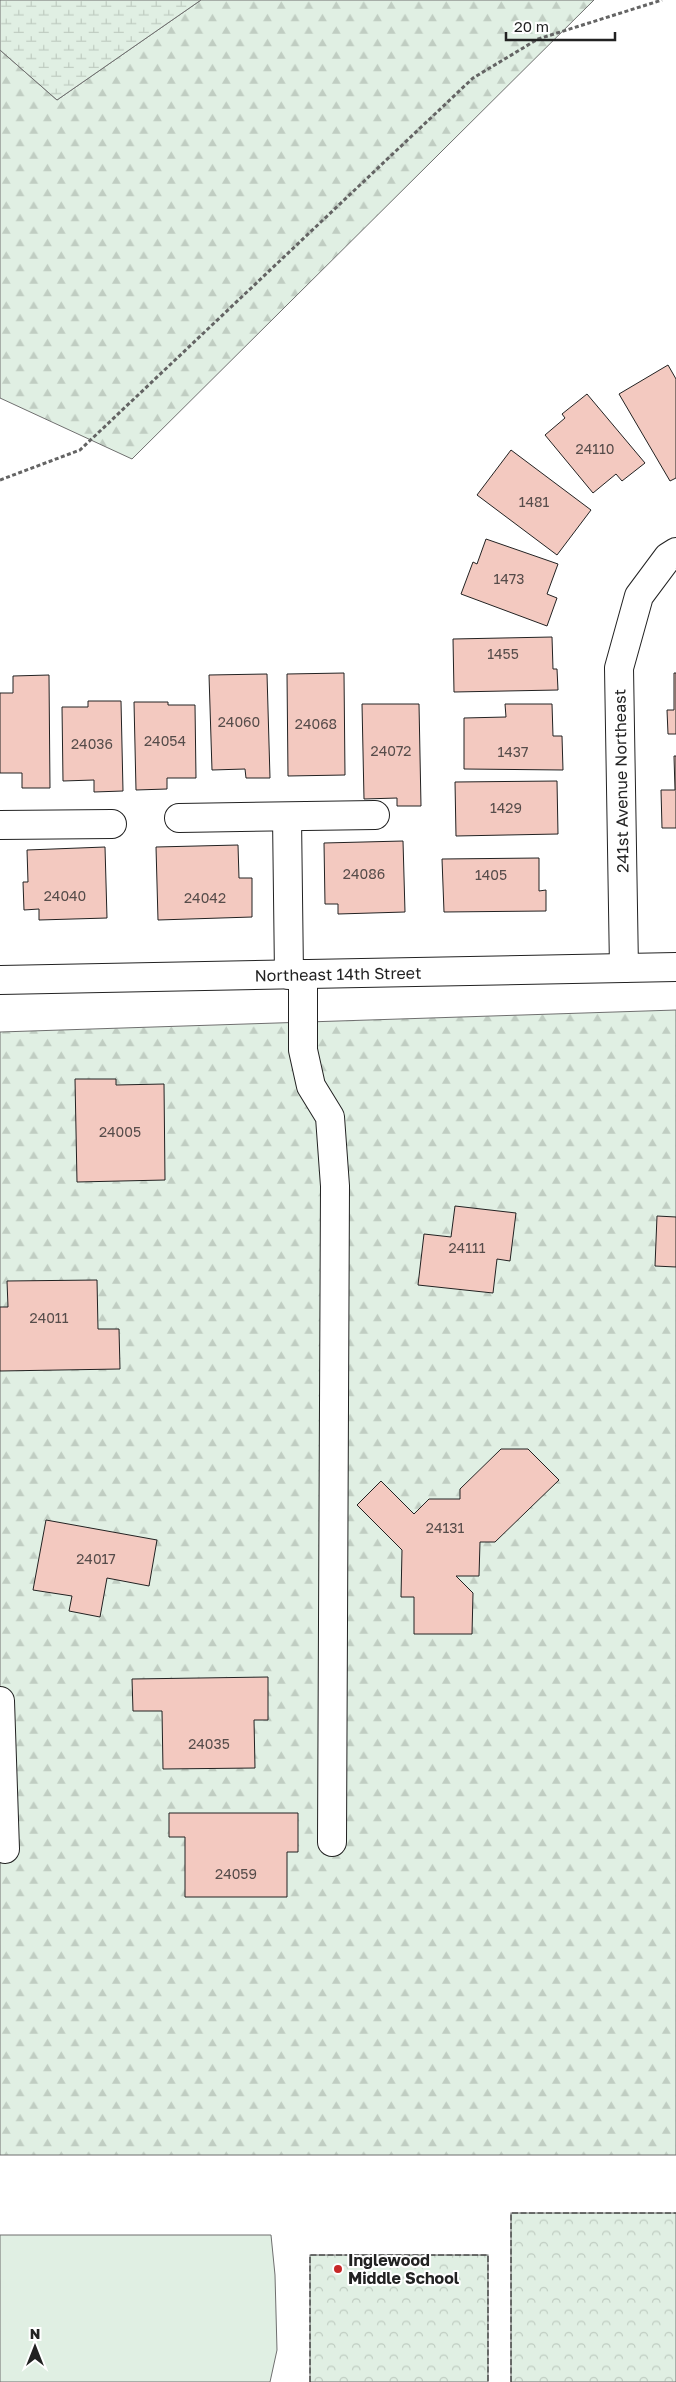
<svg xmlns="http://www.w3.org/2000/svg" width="676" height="2382" font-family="'Golos Text',sans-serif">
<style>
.grass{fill:#e0efe3;stroke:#6f6f6f}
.forest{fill:url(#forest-firs);stroke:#6f6f6f}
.wetland{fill:url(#wetland-marsh);stroke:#6f6f6f}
.park{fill:url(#park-crowns);stroke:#6f6f6f}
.building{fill:#f3c9c0;stroke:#222}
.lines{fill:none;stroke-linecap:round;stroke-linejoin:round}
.minor-casing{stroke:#222;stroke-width:30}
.path{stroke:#646464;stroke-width:3;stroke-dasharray:4 2.5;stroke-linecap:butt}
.minor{stroke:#fff;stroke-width:28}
.fence{stroke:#222;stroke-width:1;stroke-dasharray:6 2.5;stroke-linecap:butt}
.poi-dot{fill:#c62828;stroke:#fff;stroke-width:2}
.labels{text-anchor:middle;stroke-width:4;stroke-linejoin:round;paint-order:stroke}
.number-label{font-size:14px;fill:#564c4a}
.street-label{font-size:16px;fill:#222;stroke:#fff}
.poi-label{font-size:16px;font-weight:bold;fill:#222;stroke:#fff;text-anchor:start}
</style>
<defs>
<pattern id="forest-firs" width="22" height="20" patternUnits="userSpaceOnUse" patternTransform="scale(1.25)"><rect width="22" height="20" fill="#e0efe3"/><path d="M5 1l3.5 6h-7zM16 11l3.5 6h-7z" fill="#c0cdc2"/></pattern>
<pattern id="wetland-marsh" width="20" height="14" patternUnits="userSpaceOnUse" patternTransform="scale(1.25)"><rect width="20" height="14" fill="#e0efe3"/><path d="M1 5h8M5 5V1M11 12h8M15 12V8" fill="none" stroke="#c0cdc2"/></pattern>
<pattern id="park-crowns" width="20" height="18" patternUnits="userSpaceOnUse" patternTransform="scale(1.25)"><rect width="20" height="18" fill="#e0efe3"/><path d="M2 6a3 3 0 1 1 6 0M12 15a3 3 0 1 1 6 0" fill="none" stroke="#c0cdc2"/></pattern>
</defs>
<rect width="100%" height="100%" fill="#fff"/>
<path class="grass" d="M0,2235H271L275,2275L277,2350L270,2382H0Z"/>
<g class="forest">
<path d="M201,0H594L132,459L0,398V50L57,100Z"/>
<path d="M676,1010V2155H0V1032Z"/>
</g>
<path class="wetland" d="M0,0H201L57,100L0,50Z"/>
<g class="park">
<rect x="511" y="2213" width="165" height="169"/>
<rect x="310" y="2255" width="178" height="127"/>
</g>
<g class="building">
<path d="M668,365L676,379V478L670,481L619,394Z"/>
<path d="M587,394L645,463L622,481L616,474L593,493L545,435L565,418L562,414Z"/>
<path d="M511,450L591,510L557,555L477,495Z"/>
<path d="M486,539L558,564L547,594L557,598L547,626L461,594L473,562L477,564Z"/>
<path d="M552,637L553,669H557L558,690L454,692L453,639Z"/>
<path d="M344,673L345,775L288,776L287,674Z"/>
<path d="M674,673H676V734H668L667,710H674Z"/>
<path d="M267,674L270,778H246L245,769L212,770L209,675Z"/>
<path d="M49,675L50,788H22V773H0V693H13V676Z"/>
<path d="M88,701H121L123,791L94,792V780L63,781L62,707H88Z"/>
<path d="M134,702H168V705H195L196,778H167V789L136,790Z"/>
<path d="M362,704H419L421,806H397V798L364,799Z"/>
<path d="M505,704H552L553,736H562L563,770L464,769V718L506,717Z"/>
<path d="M674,756H676V828H662L661,790H675Z"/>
<path d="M557,781L558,834L456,836L455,782Z"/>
<path d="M403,841L405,912L338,914V904H325L324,843Z"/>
<path d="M238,845L239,878H252V917L158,920L156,847Z"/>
<path d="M105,847L107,918L39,920V909L24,910L23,882H28L27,850Z"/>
<path d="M539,858V891L546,890V911L444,912L442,859Z"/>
<path d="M75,1079H116V1085L164,1084L165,1180L77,1182Z"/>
<path d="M455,1206L516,1213L510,1261L497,1259L493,1293L418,1285L424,1234L451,1237Z"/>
<path d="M657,1216L676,1217V1267L655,1266Z"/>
<path d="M97,1280L98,1329H119L120,1369L0,1371V1307H8L7,1281Z"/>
<path d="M501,1449H528L559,1480L495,1542H480L479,1576H456L473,1593L472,1634H414V1597H401L402,1550L357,1505L381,1481L414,1514L429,1499H460V1489Z"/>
<path d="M46,1520L157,1540L149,1586L107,1578L100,1617L69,1611L72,1596L33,1590Z"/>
<path d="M268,1677V1720H254L255,1768L163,1769L162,1711H133L132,1679Z"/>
<path d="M169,1813H298V1852H287V1897H185V1837H169Z"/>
</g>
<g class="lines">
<defs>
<g id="minor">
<path d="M287,817L289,975"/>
<path d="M179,818L375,815"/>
<path d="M0,825L112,824"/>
<path d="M624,968L619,668L639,596L668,557L676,552"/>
<path d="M303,974V1050L311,1086L330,1117L335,1186L332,1842"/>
<path d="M0,980L676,967"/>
<path d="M0,1701L5,1849"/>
</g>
</defs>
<use href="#minor" class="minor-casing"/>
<path class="path" d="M0,480L80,450L473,78L538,39L662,0"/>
<use href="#minor" class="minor"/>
<g class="fence">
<path d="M310,2382V2255H488V2382"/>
<path d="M511,2382V2213H676"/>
</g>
</g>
<circle class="poi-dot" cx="338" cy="2269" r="5"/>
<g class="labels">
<g class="number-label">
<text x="595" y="454">24110</text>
<text x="534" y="507">1481</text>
<text x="509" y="584">1473</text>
<text x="503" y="659">1455</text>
<text x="239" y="727">24060</text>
<text x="316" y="729">24068</text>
<text x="165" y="746">24054</text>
<text x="92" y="749">24036</text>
<text x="391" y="756">24072</text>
<text x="513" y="757">1437</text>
<text x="506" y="813">1429</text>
<text x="364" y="879">24086</text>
<text x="491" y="880">1405</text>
<text x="65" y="901">24040</text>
<text x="205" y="903">24042</text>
<text x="120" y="1137">24005</text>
<text x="467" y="1253">24111</text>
<text x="49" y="1323">24011</text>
<text x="445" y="1533">24131</text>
<text x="96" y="1564">24017</text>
<text x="209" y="1749">24035</text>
<text x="236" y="1879">24059</text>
</g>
<g class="street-label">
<text transform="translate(621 781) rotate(-91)" y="6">241st Avenue Northeast</text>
<text transform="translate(338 974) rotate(-1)" y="6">Northeast 14th Street</text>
</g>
<g class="poi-label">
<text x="348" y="2266">Inglewood<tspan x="348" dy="18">Middle School</tspan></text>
</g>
</g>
<g transform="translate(35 2347)" stroke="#ffffff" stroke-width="4" paint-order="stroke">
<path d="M0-4L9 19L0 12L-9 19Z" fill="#222222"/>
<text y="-8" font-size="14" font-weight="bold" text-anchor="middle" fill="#222222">N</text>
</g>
<path d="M506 32v8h109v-8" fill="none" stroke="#222222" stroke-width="2.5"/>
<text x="514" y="32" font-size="15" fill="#222222" stroke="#ffffff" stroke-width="4" paint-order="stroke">20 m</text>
</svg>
